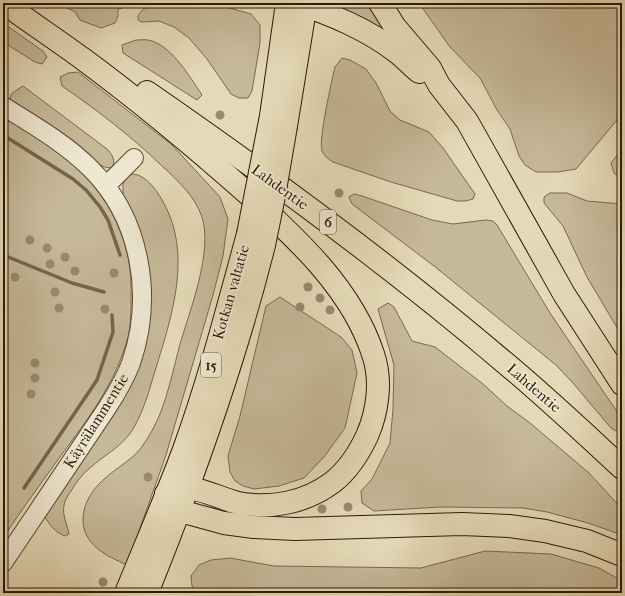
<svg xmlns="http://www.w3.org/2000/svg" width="625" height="596" font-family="'IM FELL French Canon',serif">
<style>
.green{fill:#c6b999;stroke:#79694e}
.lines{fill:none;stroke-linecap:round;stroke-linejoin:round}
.stream{stroke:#75654b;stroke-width:3.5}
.minor-casing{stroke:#5a4931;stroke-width:20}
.highway-casing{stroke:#2c1904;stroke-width:24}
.minor{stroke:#eee7d1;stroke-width:18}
.highway{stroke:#e5dab8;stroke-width:22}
.highway-bridge-casing{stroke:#2c1904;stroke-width:24;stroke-linecap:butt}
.highway-bridge{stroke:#e5dab8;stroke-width:22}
.tree{fill:#998a6e}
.labels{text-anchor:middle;stroke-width:3.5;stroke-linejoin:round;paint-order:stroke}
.shield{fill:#eee7d1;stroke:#665742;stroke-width:1}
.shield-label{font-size:14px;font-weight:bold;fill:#2c1904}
.street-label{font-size:15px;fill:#2c1904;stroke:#eee7d1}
</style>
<rect width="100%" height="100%" fill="#e5dab8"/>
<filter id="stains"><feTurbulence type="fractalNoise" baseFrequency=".005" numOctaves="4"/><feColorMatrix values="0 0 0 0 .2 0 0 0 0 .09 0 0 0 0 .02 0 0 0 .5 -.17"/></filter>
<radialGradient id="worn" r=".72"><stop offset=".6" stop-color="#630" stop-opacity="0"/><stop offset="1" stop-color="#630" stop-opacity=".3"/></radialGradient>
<g class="green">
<path d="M58,3H135L129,6L118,9V16L115,23L101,28L80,20L75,12Z"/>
<path d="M157,3H212L251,14L260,25V43L252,91L248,98H239L231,94L207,59L189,38L174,27L159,21L142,22L138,20V16C142,8 148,6 157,3Z"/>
<path d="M326,3H373L389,37Z"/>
<path d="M419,3H622V114L576,169L558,172H536L525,165L519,156L510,129L497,110L480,78L450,47Z"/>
<path d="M3,23L43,51L47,57L42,64L35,62L3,42Z"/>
<path d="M136,40C141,40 147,39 152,41C173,48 190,77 202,95L197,100L123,53L122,45Z"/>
<path d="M342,58L350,60L366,69L376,83L390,111L400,120L429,132L443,148L475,194L473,199L466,201H457L391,182L333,162C328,159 324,156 322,151C318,141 332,80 335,67Z"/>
<path d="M78,72L172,145L220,197L228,219L223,256L213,295L166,455L127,565C107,556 82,545 83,518C84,496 101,480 118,468C126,462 135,456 141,448C149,437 155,426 160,414C169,391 174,367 180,344C190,310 213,252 202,217C195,196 177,180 161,165C131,136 97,110 62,86L60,77L68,73Z"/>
<path d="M23,86L107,149C112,154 117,162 111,168C99,168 93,158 84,151C62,131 34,116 10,100L11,94Z"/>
<path d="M3,117C31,135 61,151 84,175C112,204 130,243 131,284C131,302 132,327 126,344C113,386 88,419 62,454C42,482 22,509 3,538Z"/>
<path d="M622,149V180L614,173L611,163Z"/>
<path d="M132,174C149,174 163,200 169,214C190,264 170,322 155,371C149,391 143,414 131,432C120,448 104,455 90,468C82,474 76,483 71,491C68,495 65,500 64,505C62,515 67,524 69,534L65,536C56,533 47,523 44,514L145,347L150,319L151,290L146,256L123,196V184L127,177Z"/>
<path d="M550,193H567L587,201L622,204V336L587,277L563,226L544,203V197Z"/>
<path d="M354,194L362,196L432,220L453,224L486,220L493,221L497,225L550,313L622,419V428L618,432L611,428L573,383L556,365L434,266L352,204L349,197Z"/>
<path d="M280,297L341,337L352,350L357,373L345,428L324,457L304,478L279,486L254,489L243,486L235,481L230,472L228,456L240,416L266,306Z"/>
<path d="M388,303L394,307L412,341L435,347L483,384L507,406L530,423L589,473L622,509V535L588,523L547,512L523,508L440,507L374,511L362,503L361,491L372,479L390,443L393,409L394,365L378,309Z"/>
<path d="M485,551L551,554L599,568L622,581V593H198L192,586L191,576L199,565L211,560L230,558L274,566L421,568Z"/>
</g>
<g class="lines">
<g class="stream">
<path d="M3,135L73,179L86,190L100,207L108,220L120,255"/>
<path d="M3,255L72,283L104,292"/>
<path d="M24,488L97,380L113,332L112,315"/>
<path d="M3,526L7,521"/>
</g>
<defs>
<g id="minor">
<path d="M3,106C33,125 65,143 90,168C141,218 154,296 131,363C125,379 116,394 107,408L3,563"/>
<path d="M106,186L134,158"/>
</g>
<g id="highway">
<path d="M4,3C30,22 57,40 83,59C140,101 195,147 248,194C297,239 352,289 373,354C382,380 378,411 367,436C359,453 348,470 333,482C305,503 271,509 238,503C221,499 193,484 177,488C173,489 169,492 166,494"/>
<path d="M295,3C330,13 370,31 398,53C405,59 412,66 419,72"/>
<path d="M380,3L395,27L430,68L439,85L467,121L564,294L622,384"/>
<path d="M147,92C270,177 390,265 504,362C545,396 583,432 622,468"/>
<path d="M271,116L287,3"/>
<path d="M286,126L306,3"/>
<path d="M166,494L170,504L180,511L224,523L254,527L295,529L462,524L509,526L545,531L587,541L622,555"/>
<path d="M126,593C145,546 165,500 183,452C209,381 228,307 248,234"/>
<path d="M147,593C193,479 234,365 264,245"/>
</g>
</defs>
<use href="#minor" class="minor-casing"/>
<use href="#highway" class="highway-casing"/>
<use href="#minor" class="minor"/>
<use href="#highway" class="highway"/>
<defs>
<g id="highway-bridge">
<path d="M248,234L271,116"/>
<path d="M264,245L274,196L286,126"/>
</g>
</defs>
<use href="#highway-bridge" class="highway-bridge-casing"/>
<use href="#highway-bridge" class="highway-bridge"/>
</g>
<g class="tree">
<circle cx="220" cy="115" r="4.5"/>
<circle cx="339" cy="193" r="4.5"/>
<circle cx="30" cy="240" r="4.5"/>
<circle cx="47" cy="248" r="4.5"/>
<circle cx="65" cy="257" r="4.5"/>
<circle cx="50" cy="264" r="4.5"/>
<circle cx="75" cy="271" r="4.5"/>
<circle cx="114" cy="273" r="4.5"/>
<circle cx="15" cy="277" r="4.5"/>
<circle cx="308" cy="287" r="4.5"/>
<circle cx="55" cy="292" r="4.5"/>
<circle cx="320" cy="298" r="4.5"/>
<circle cx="300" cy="307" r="4.5"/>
<circle cx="59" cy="308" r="4.5"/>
<circle cx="105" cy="309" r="4.5"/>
<circle cx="330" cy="310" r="4.5"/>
<circle cx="35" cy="363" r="4.5"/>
<circle cx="35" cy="378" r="4.5"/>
<circle cx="31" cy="394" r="4.5"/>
<circle cx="148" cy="477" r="4.5"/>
<circle cx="348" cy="507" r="4.5"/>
<circle cx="322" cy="509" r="4.5"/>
<circle cx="103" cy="582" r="4.5"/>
</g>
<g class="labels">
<g class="shield">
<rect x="320" y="210" width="16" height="24" rx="3"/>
<rect x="201" y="353" width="20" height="24" rx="3"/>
</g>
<g class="shield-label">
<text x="328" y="227">6</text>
<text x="211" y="370">15</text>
</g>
<g class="street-label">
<text transform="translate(280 187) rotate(36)" y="5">Lahdentie</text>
<text transform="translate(231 292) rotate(-74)" y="5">Kotkan valtatie</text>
<text transform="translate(534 388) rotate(41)" y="5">Lahdentie</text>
<text transform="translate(96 421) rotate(-58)" y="5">Käyrälammentie</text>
</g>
</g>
<rect width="625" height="596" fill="none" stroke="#e5dab8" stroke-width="16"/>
<rect x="4" y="4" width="617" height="588" fill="none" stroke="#2c1904" stroke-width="2"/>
<rect x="8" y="8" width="609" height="580" fill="none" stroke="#2c1904"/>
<rect width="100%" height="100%" filter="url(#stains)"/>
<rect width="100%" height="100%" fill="url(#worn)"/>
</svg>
